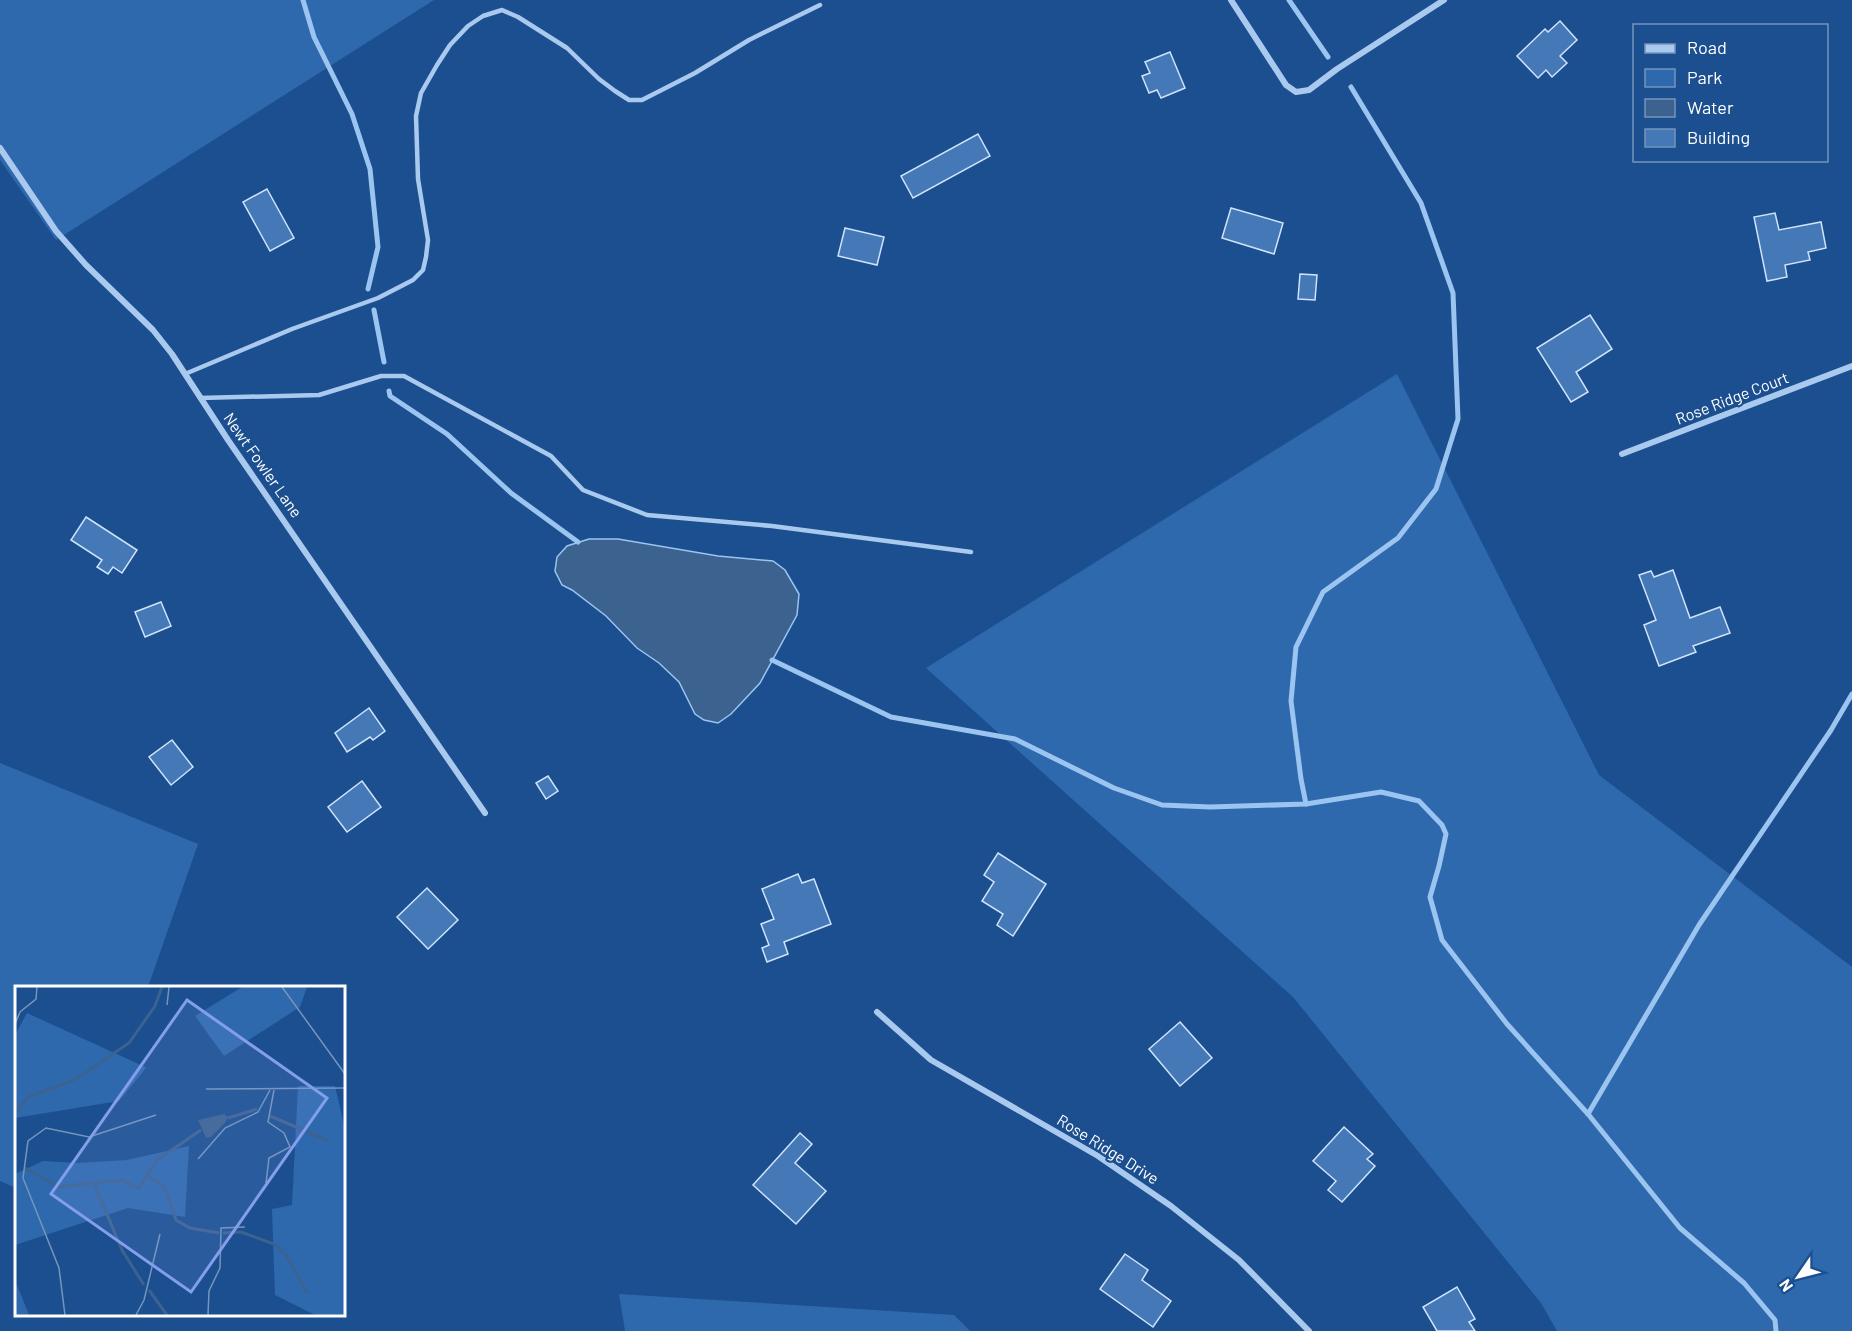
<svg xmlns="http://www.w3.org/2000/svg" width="1852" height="1331" font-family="Barlow,sans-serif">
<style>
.green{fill:#2e69ad}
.water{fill:#3c6290;stroke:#9cc4f0;stroke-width:1.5}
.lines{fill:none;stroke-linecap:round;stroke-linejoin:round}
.stream{stroke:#9cc4f0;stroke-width:5}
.building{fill:#4478b7;stroke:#cfe3fa;stroke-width:1.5}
.lane{stroke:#a9c9ee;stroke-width:4.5}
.street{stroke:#a9c9ee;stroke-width:6}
.labels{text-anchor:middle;stroke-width:4.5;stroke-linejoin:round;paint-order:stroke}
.street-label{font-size:16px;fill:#fff;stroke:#1b4f8f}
.inset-river{fill:none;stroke:#3c6290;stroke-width:3}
.inset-road{fill:none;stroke:#7695bc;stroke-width:1.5}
.view{fill:#839eea;fill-opacity:0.15;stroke:#839eea;stroke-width:3}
.inset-edge{fill:none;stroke:#fff;stroke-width:3}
</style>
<rect width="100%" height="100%" fill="#1b4f8f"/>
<g class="green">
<path d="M0,0H434L56,240L0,160Z"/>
<path d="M1397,374L1599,775L1852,967V1331H1557L1541,1303L1293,997L926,668Z"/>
<path d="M0,763L198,844L148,987L16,988V1188L0,1181Z"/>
<path d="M619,1294L954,1315L970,1331H625Z"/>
</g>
<path class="water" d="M589,539H618L718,556L773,561L785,570L799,594L797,615L760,683L731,714L718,723L704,720L695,714L679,682L659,663L637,648L606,616L572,590L562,585L555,571L557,557L567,546Z"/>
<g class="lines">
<g class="stream">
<path d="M303,0L314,37L352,114L370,169L378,247L368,289"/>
<path d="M1289,0L1328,57"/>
<path d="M374,310L384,362"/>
<path d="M389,391L390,396L447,434L511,493L578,542"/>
<path d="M772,660L891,717L1015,739L1114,788L1162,805L1210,807L1306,804L1381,792L1419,801L1442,825L1446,834L1439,866L1430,897L1442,940L1507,1024L1588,1114L1680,1228L1744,1283L1775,1320L1776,1331"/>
<path d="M1306,804L1301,779L1291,701L1296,647L1323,592L1398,538L1436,489L1458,419L1453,293L1421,203L1351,87"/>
<path d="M1588,1114L1699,925L1831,730L1852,694"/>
</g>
</g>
<g class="building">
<path d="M1560,21L1577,40L1560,56L1567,63L1552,77L1546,70L1538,78L1517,56L1545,29L1548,32Z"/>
<path d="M1170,52L1185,88L1161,98L1157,90L1149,93L1142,76L1150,73L1145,62Z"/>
<path d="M978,134L990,156L913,198L901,176Z"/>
<path d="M267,189L294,238L270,251L243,202Z"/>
<path d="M1231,208L1283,223L1274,254L1222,238Z"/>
<path d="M1775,213L1779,230L1821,222L1826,248L1808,252L1810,260L1785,265L1787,277L1767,281L1754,217Z"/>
<path d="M845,228L884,237L877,265L838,256Z"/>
<path d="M1300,274L1317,275L1315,300L1298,299Z"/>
<path d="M1590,315L1612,349L1576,372L1588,392L1571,402L1537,348Z"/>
<path d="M86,517L137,550L122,573L113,567L108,574L97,567L102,560L71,540Z"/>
<path d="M1673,570L1690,618L1720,607L1730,633L1693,646L1696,652L1659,666L1644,625L1656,620L1639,575L1651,571L1654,577Z"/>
<path d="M161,602L171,626L145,637L135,612Z"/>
<path d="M369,708L385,731L373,740L370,737L347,752L335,733Z"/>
<path d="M172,740L193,767L171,785L149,757Z"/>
<path d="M548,776L558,791L546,799L536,783Z"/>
<path d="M362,781L381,807L347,832L328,807Z"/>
<path d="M998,853L1046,884L1013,936L997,925L1003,914L982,901L994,882L984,875Z"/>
<path d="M798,874L802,883L814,879L831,924L784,942L788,954L767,962L762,948L769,945L761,924L774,919L762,889Z"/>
<path d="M427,888L458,920L428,949L397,917Z"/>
<path d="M1180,1022L1212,1058L1180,1086L1149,1049Z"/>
<path d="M1344,1127L1373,1154L1367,1159L1375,1166L1342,1202L1328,1190L1336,1181L1313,1161Z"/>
<path d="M800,1133L812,1144L795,1163L826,1191L796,1224L753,1185Z"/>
<path d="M1125,1254L1148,1270L1142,1280L1171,1301L1153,1327L1100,1289Z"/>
<path d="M1457,1287L1475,1319L1469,1322L1475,1331H1437L1423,1307Z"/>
</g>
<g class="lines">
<g class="lane">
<path d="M185,374L292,329L378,298L413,280L423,270L426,257L428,240L418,179L416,116L421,93L437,65L450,45L468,26L483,16L502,10L518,17L567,48L599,79L615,91L629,100H642L695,73L749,40L820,5"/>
<path d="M200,398L319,395L381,376H404L551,456L583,490L647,515L772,526L971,552"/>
</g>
<g class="street">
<path d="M1231,0L1286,85L1296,92L1309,90L1337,69L1444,0"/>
<path d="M0,148L56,231L86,265L153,330L172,354L228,440L485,813"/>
<path d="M1622,454L1852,366"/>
<path d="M877,1012L931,1060L1098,1156L1171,1206L1239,1260L1309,1331"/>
</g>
</g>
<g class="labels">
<g class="street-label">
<text transform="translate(1732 398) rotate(-21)" y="6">Rose Ridge Court</text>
<text transform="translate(263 465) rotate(55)" y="6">Newt Fowler Lane</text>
<text transform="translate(1108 1149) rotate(32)" y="6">Rose Ridge Drive</text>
</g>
</g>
<g transform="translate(15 986)">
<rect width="330" height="330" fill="#1b4f8f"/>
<path d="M227,1H292L285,21L209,70L180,30ZM12,27L128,80L131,82L104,115L0,132V49ZM283,100H320L330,143V329H300L260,309L257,223L277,219ZM174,160L170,231L113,222L0,259V188L28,175L62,177L112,174ZM0,294L14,329H0Z" fill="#2e69ad"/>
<path d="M209,128L213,131L210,137L196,151L191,152L183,134Z" fill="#3c6290"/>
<path class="inset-river" d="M0,128L13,111L60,94L114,57L140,20L147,1M255,130L314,155M213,132L242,123M10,182L43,201L107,194L124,202L142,174L186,144M133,190L149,200L161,234L175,242L204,247M79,197L107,264L129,299M208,247L226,246L259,258L271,269L292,307M134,304L152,329"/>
<path class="inset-road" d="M267,1L330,88M152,19L154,1M0,38L5,26L21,13L22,1M191,103L330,102M183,173L210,142L243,126L255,104M251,197L254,172L275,161L269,147L253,136L259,104M50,329L44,282L8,192L13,155L31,142L74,151L141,129M121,329L129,314L145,248M193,329L194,305L205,282L206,242L230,241"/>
<path class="view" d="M172,14L312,112L176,306L36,208Z"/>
<rect width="330" height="330" class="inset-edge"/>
</g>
<rect x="1633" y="24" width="195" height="138" fill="#1b4f8f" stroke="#7695bc" stroke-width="1.5"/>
<rect x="1645" y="44" width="30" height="9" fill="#a9c9ee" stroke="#7695bc" stroke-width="1.5"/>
<text x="1687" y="54" font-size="18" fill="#ffffff">Road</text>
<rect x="1645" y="69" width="30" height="18" fill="#2e69ad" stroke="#7695bc" stroke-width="1.5"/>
<text x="1687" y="84" font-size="18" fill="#ffffff">Park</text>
<rect x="1645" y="99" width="30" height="18" fill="#3c6290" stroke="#7695bc" stroke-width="1.5"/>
<text x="1687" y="114" font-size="18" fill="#ffffff">Water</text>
<rect x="1645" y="129" width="30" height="18" fill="#4478b7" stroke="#7695bc" stroke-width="1.5"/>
<text x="1687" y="144" font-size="18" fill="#ffffff">Building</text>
<g transform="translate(1798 1277) rotate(235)" stroke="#1b4f8f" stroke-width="4.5" paint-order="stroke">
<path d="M0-4.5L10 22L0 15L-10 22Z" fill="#ffffff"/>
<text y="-9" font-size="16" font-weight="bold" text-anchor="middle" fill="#ffffff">N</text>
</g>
</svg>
